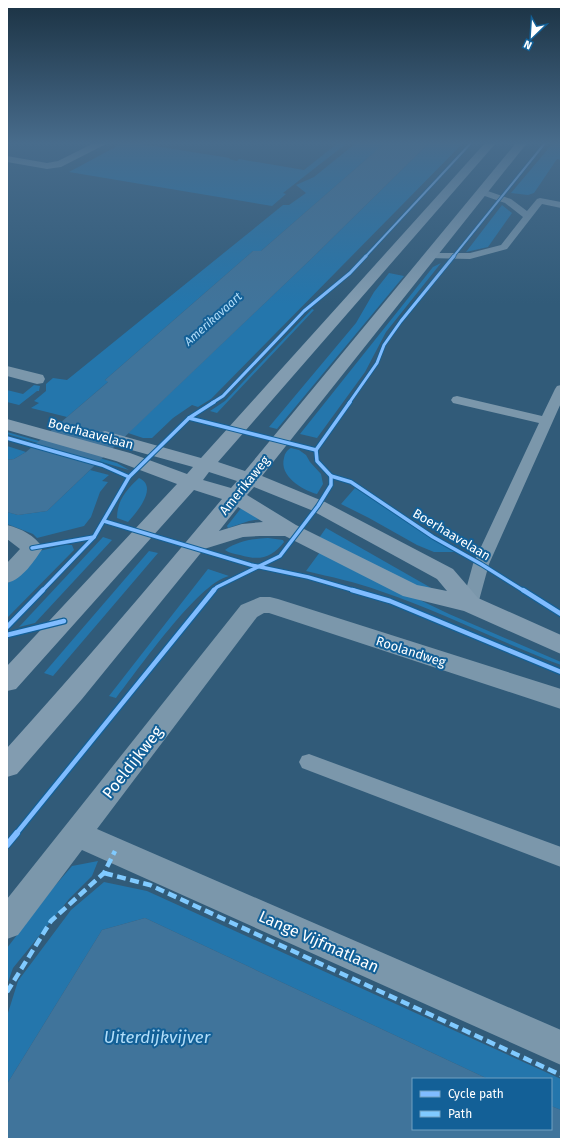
<svg xmlns="http://www.w3.org/2000/svg" width="568" height="1146" font-family="'Fira Sans',sans-serif">
<style>
.green{fill:#2476ac}
.water{fill:#40749b}
.lines{fill:none;stroke-linecap:round;stroke-linejoin:round}
.service{fill:#7b97ab;fill-rule:evenodd}
.minor{fill:#7b97ab;fill-rule:evenodd}
.secondary{fill:#829cb0;fill-rule:evenodd}
.quiet{stroke:#80caff;stroke-width:4.5;stroke-dasharray:9 4.5;stroke-linecap:butt}
.cycleway-far4-casing{stroke:#136097;stroke-width:3.5}
.cycleway-far3-casing{stroke:#136097;stroke-width:4.5}
.cycleway-far2-casing{stroke:#136097;stroke-width:5.5}
.cycleway-far1-casing{stroke:#136097;stroke-width:7}
.cycleway-casing{stroke:#136097;stroke-width:8}
.cycleway-far4{stroke:#80bcff;stroke-width:2}
.cycleway-far3{stroke:#80bcff;stroke-width:3}
.cycleway-far2{stroke:#80bcff;stroke-width:3.5}
.cycleway-far1{stroke:#80bcff;stroke-width:4.5}
.cycleway{stroke:#80bcff;stroke-width:6}
.labels{text-anchor:middle;stroke-width:4;stroke-linejoin:round;paint-order:stroke}
.far-water-label{font-size:12px;font-style:italic;fill:#b1ddf9;stroke:#136097}
.street-label{font-size:13px;fill:#fff;stroke:#136097}
.near-street-label{font-size:16px;fill:#fff;stroke:#136097}
.near-water-label{font-size:17px;font-style:italic;fill:#b1ddf9;stroke:#136097}
</style>
<rect width="100%" height="100%" fill="#315b79"/>
<g class="green">
<path d="M123,143H135L230,158L229,159L237,161L239,159L304,170L338,143H347L283,193L286,194L272,206L69,172Z"/>
<path d="M356,143H385L261,251H253L105,380L109,381L67,417L31,408L39,403L34,401L46,391V384L53,378L67,380L283,205H289L306,193L296,185L314,177Z"/>
<path d="M429,143H463L211,399L198,407L192,405L173,418L152,438H143L128,433L311,259Z"/>
<path d="M553,143H561V160L557,159L534,193L528,195L511,193Z"/>
<path d="M502,205L512,213L488,247L466,252Z"/>
<path d="M441,263L386,332L365,372L317,438L300,434L433,267Z"/>
<path d="M389,273L404,276L277,429L269,427L356,323L374,292Z"/>
<path d="M312,309L314,310L217,413L210,411L225,401Z"/>
<path d="M34,385L40,386L39,391H37L19,405L7,402V390L23,394Z"/>
<path d="M7,432L117,463L129,470L7,434Z"/>
<path d="M7,446L26,452L14,459L7,460Z"/>
<path d="M291,448L299,450L306,455L310,462L321,474L323,484L317,494C302,490 279,476 284,458C285,453 287,450 291,448Z"/>
<path d="M90,470L109,475L102,481L108,482L100,492L91,517L84,526L37,538L33,534L7,524V512L18,515L47,511Z"/>
<path d="M139,478C159,487 136,513 128,522L117,518C117,500 127,489 139,478Z"/>
<path d="M355,488L415,526L438,542L454,551V552H434L417,545L369,518L341,504Z"/>
<path d="M242,507L261,519L249,521L228,528L227,526Z"/>
<path d="M326,528L433,589L427,591L319,538Z"/>
<path d="M103,537L112,540L35,623L19,627Z"/>
<path d="M268,538L283,540L284,542C272,558 259,561 240,555C235,554 229,553 225,550C238,541 252,539 268,538Z"/>
<path d="M65,545H72L74,550L7,618V584L39,551Z"/>
<path d="M149,551L158,553L53,676L44,673Z"/>
<path d="M320,552L449,614L561,662V665C500,642 442,612 380,591C356,582 331,577 306,571Z"/>
<path d="M208,569L229,576C198,583 138,670 116,698L109,696Z"/>
<path d="M98,861L92,876L69,899L13,968L7,985V948L53,888L72,866Z"/>
<path d="M104,882L147,891L561,1079V1110L551,1106V1079H488L145,918L102,930L7,1084V1016L18,981L71,910Z"/>
</g>
<g class="water">
<path d="M385,143H429L311,259L47,511L18,515L7,512V460L14,459L26,452L108,382L105,380L253,251H261Z"/>
<path d="M145,918L488,1079H413V1129H551V1106L561,1110V1139H7V1084L102,930Z"/>
</g>
<g class="lines">
<g class="service">
<path d="M482,189L511,199L527,211L537,199L540,198L561,202V208L542,204L507,249L470,259L427,258L425,256L430,253H470L501,245L523,217L505,203L479,194L478,192Z"/>
<path d="M561,385V403L489,564L478,604L476,608L470,610L464,608L462,604L473,564L539,423L453,403L451,400L453,397L457,396L542,416L555,389L557,386Z"/>
<path d="M309,754L561,847V867L302,768L299,762L302,756Z"/>
</g>
<g class="minor">
<path d="M94,143H108L61,167L47,169L7,162V156L47,163L58,161Z"/>
<path d="M7,366L43,375L45,379L43,383L37,384L7,376Z"/>
<path d="M7,525C22,529 34,535 43,548C34,561 23,579 7,583V563L20,549L7,539Z"/>
<path d="M260,597H270L278,599L561,689V709L269,613H264L257,617L97,829L561,1030V1065L82,850L18,935L7,939V899L241,605Z"/>
</g>
<path class="secondary" d="M485,143H496L218,462L245,471L516,143H527L262,476L325,502L453,569L478,598L561,635V654L464,611L403,596L285,536H260L243,537L204,549L82,699L17,774L7,777V748C81,666 152,583 222,499L194,490L16,689L7,691V666L177,484L116,461L7,430V419L130,453L187,474L193,467L99,441L96,437L99,433L105,431L201,458ZM209,472L237,481L231,488L203,480ZM254,487L311,510L437,579L447,591L417,585L296,525L247,495ZM238,507L263,522L242,524L219,531Z"/>
<g class="quiet">
<path d="M104,873L150,885L561,1075"/>
<path d="M7,992L51,921L104,873L115,851"/>
</g>
<defs>
<g id="cycleway-far4">
<path d="M365,257L471,143"/>
<path d="M453,257L545,143"/>
</g>
<g id="cycleway-far3">
<path d="M212,403L223,396L304,311L350,273L366,256"/>
<path d="M349,403L377,363L384,345L401,321L454,256"/>
</g>
<g id="cycleway-far2">
<path d="M189,418L316,450"/>
<path d="M7,438L102,465L129,477"/>
<path d="M331,476L351,482L433,537L481,564L524,591"/>
<path d="M104,521L251,565L308,577L356,591"/>
<path d="M32,548L94,537"/>
<path d="M42,591L94,537L129,477L189,418L214,402"/>
<path d="M213,591L217,587L280,556L318,506L331,485V476L317,461L316,450L350,402"/>
</g>
<g id="cycleway-far1">
<path d="M352,590L390,601L561,672"/>
<path d="M523,590L561,614"/>
<path d="M7,627L43,590"/>
<path d="M7,635L64,621"/>
<path d="M16,834L214,590"/>
</g>
<path id="cycleway" d="M7,845L17,833"/>
</defs>
<use href="#cycleway-far4" class="cycleway-far4-casing"/>
<use href="#cycleway-far3" class="cycleway-far3-casing"/>
<use href="#cycleway-far2" class="cycleway-far2-casing"/>
<use href="#cycleway-far1" class="cycleway-far1-casing"/>
<use href="#cycleway" class="cycleway-casing"/>
<use href="#cycleway-far4" class="cycleway-far4"/>
<use href="#cycleway-far3" class="cycleway-far3"/>
<use href="#cycleway-far2" class="cycleway-far2"/>
<use href="#cycleway-far1" class="cycleway-far1"/>
<use href="#cycleway" class="cycleway"/>
</g>
<linearGradient id="sky" x2="0" y2="1"><stop stop-color="#1b3243"/><stop offset="0.47" stop-color="#486c8c"/><stop offset="1" stop-color="#486c8c" stop-opacity="0"/></linearGradient>
<rect width="568" height="304" fill="url(#sky)"/>
<g class="labels">
<g class="far-water-label">
<text transform="translate(213 319) rotate(-42)" y="4">Amerikavaart</text>
</g>
<g class="street-label">
<text transform="translate(91 433) rotate(15)" y="5">Boerhaavelaan</text>
<text transform="translate(244 485) rotate(-51)" y="5">Amerikaweg</text>
<text transform="translate(452 534) rotate(31)" y="5">Boerhaavelaan</text>
<text transform="translate(411 651) rotate(18)" y="5">Roolandweg</text>
</g>
<g class="near-street-label">
<text transform="translate(132 762) rotate(-52)" y="6">Poeldijkweg</text>
<text transform="translate(319 941) rotate(24)" y="6">Lange Vijfmatlaan</text>
</g>
<g class="near-water-label">
<text x="157" y="1043">Uiterdijkvijver</text>
</g>
</g>
<rect width="568" height="1146" fill="none" stroke="#ffffff" stroke-width="16"/>
<rect x="412" y="1078" width="140" height="52" fill="#136097" stroke="#71a0c1"/>
<rect x="420" y="1091" width="20" height="6" fill="#80bcff" stroke="#71a0c1"/>
<text x="448" y="1098" font-size="12" fill="#ffffff">Cycle path</text>
<rect x="420" y="1111" width="20" height="6" fill="#80caff" stroke="#71a0c1"/>
<text x="448" y="1118" font-size="12" fill="#ffffff">Path</text>
<g transform="translate(532 36) rotate(205)" stroke="#136097" stroke-width="3" paint-order="stroke">
<path d="M0-3L7 15L0 10L-7 15Z" fill="#ffffff"/>
<text y="-6" font-size="11" font-weight="bold" text-anchor="middle" fill="#ffffff">N</text>
</g>
</svg>
